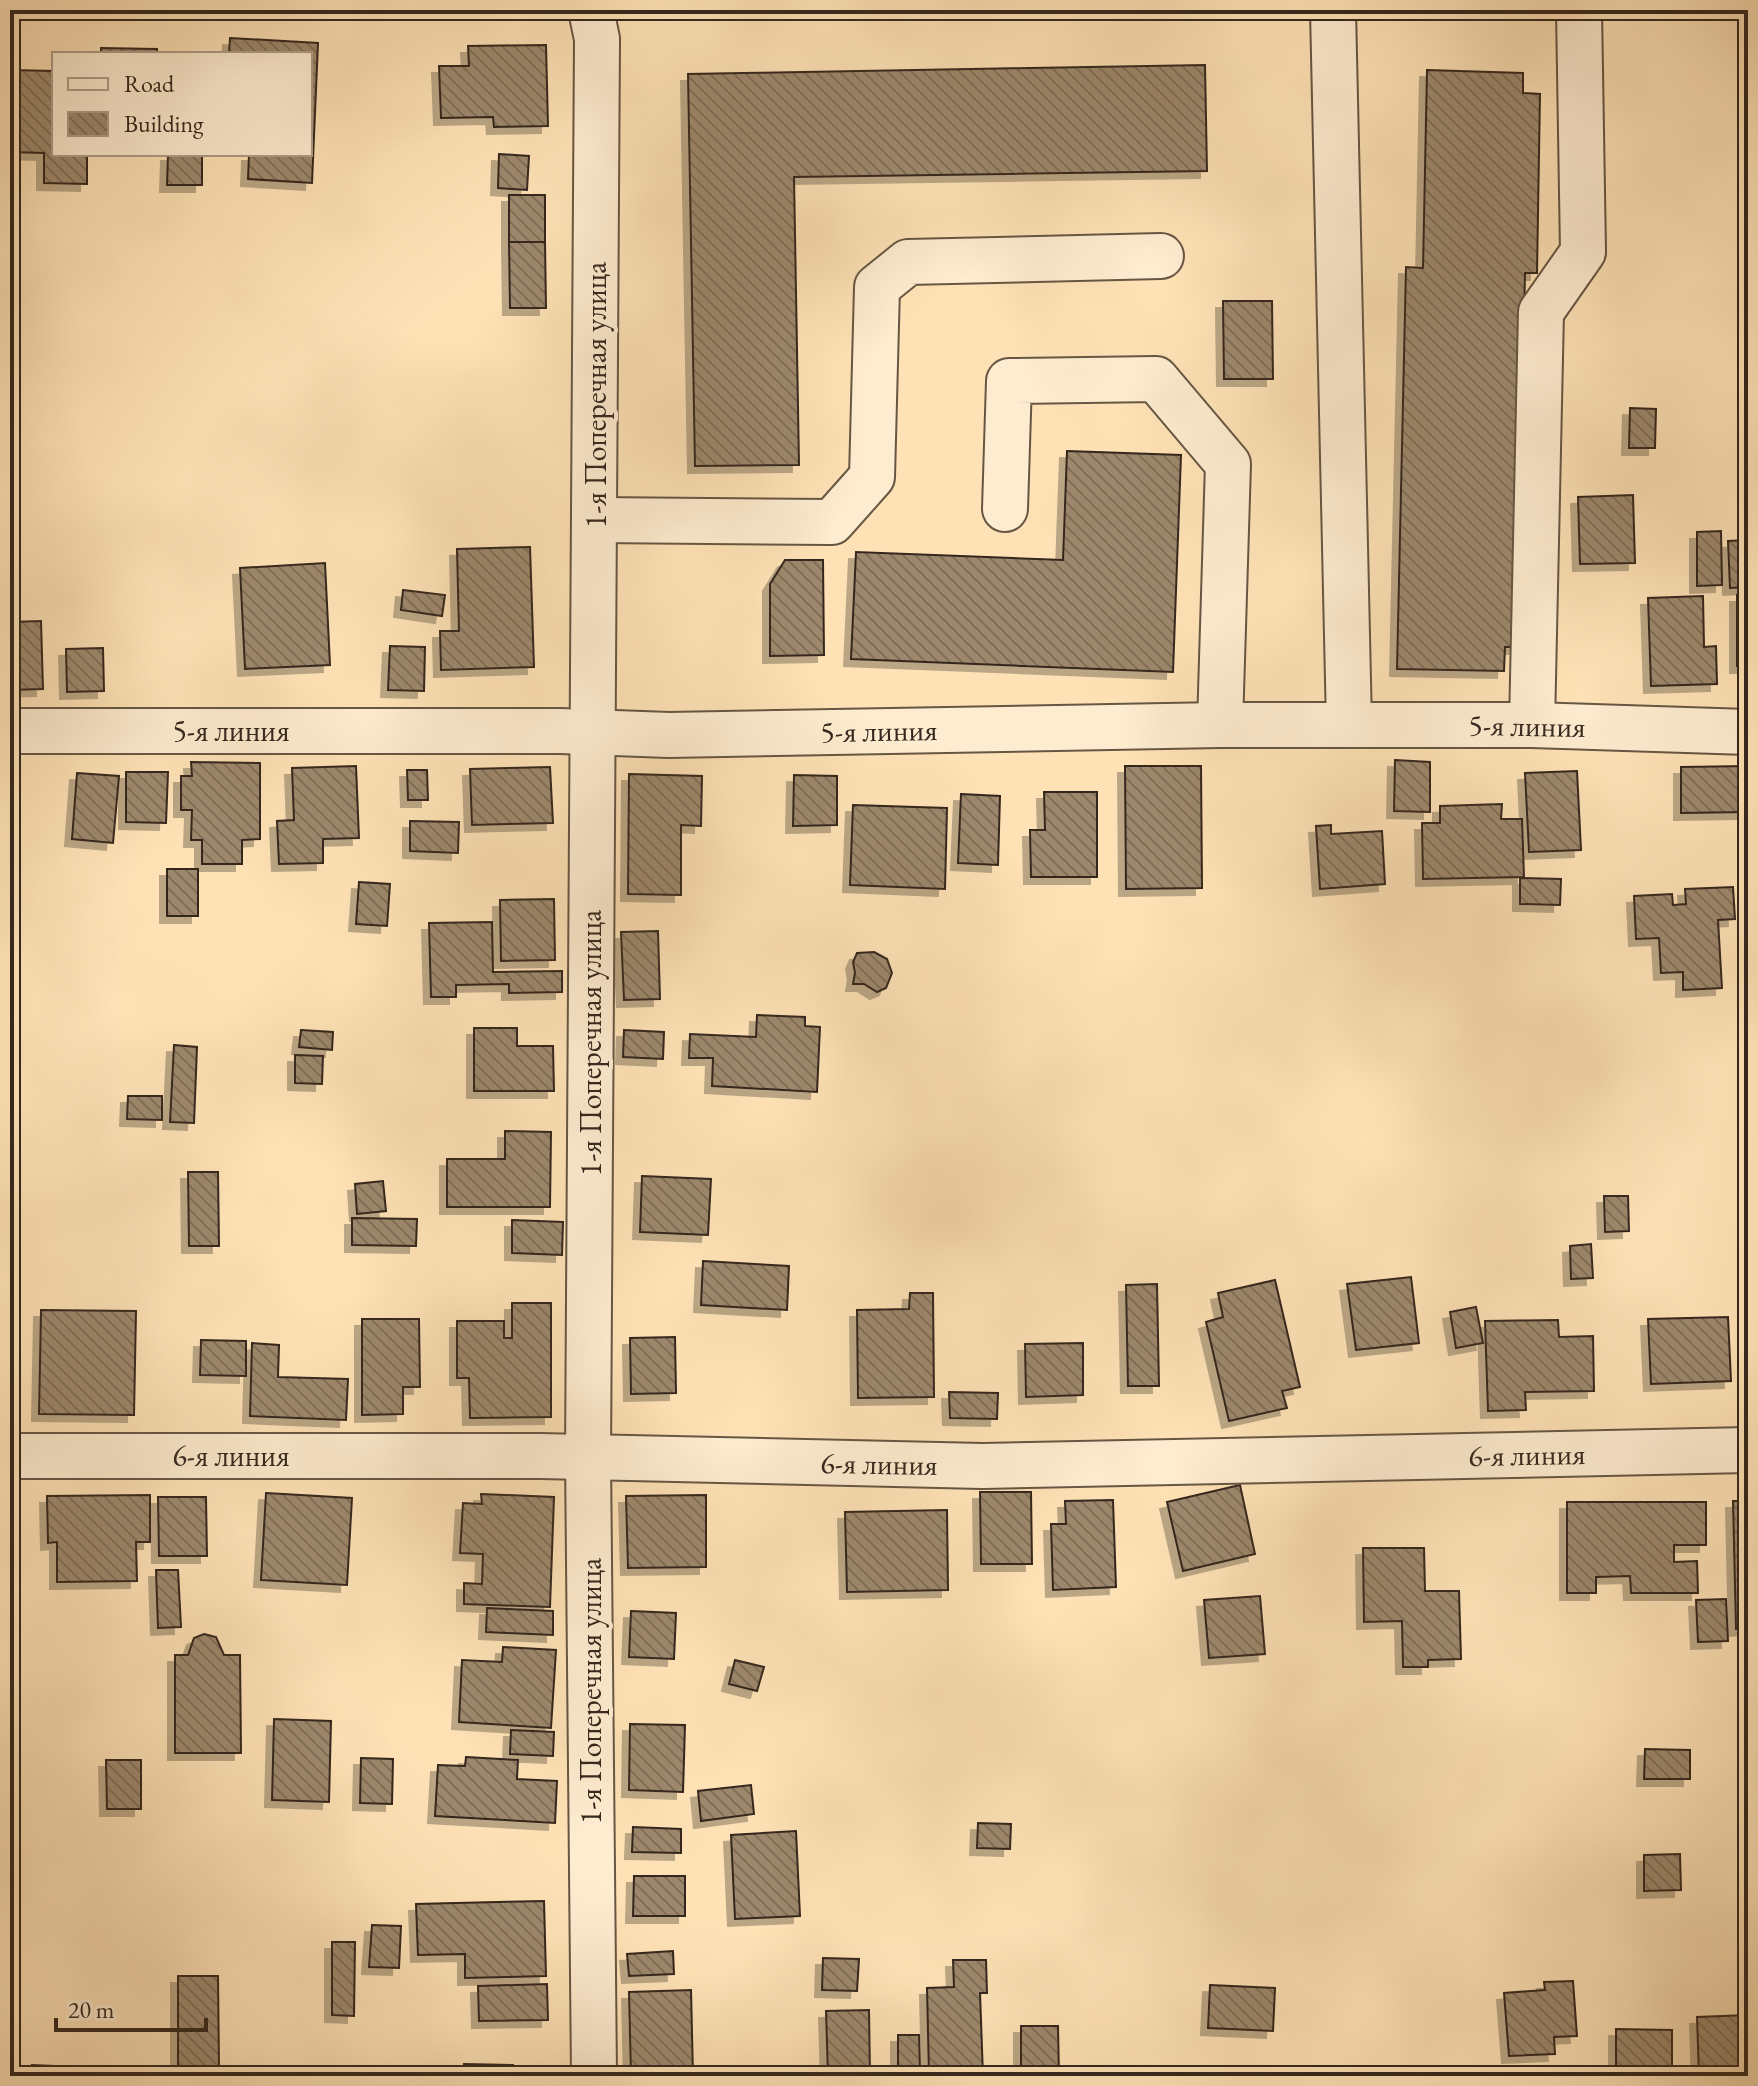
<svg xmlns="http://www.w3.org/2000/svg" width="1758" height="2086" font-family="'EB Garamond',serif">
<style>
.building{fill:url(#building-back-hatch);stroke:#34271d;stroke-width:2;filter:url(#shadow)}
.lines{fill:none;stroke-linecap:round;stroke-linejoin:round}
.minor-casing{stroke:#665643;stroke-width:48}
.minor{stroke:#feecd0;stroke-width:44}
.labels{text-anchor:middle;stroke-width:8;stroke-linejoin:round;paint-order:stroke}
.street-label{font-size:30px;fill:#34271d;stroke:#feecd0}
</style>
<defs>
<pattern id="building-back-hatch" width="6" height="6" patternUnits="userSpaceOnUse" patternTransform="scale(2)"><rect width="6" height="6" fill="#9d886d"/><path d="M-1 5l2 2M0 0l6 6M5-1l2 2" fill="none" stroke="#816f59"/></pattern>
<filter id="shadow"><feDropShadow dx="-7" dy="7" stdDeviation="0" flood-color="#0004"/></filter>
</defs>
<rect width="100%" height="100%" fill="#fee2b6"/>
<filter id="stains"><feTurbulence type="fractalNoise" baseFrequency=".0025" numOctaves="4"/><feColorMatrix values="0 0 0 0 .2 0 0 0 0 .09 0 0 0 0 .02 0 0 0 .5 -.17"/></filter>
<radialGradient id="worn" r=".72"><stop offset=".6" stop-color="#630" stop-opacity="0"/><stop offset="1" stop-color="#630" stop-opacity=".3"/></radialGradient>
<g class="building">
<path d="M230,38L318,43L312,183L248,179L249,154H310V54H229Z"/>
<path d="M546,45L548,126L494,127L493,117L441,118L439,66H469L468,46Z"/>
<path d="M101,48L157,49V54H101Z"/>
<path d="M1205,65L1207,171L794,177L799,465L695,466L688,74Z"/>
<path d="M10,70L54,71V154H87V184L44,183V153L10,152Z"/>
<path d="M1427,70L1523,73V93L1540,94L1537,273H1525L1517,647H1505L1504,671L1397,669L1406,267L1423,268Z"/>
<path d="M168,154H202V185H167Z"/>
<path d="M499,154L529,156L527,190L498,188Z"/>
<rect x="509" y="195" width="36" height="47"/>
<path d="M509,242H545L546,308H510Z"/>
<path d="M1223,301H1272L1273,379H1224Z"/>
<path d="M1630,408L1656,409L1655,448H1629Z"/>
<path d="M1067,451L1181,455L1173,672L851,659L856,552L1063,560Z"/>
<path d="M1633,495L1635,563L1580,564L1578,497Z"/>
<path d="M1721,531L1722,585L1697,586V532Z"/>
<path d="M1748,540V587L1730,588L1728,541Z"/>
<path d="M530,547L534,667L441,670L440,631H459L457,549Z"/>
<path d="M785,560H823L824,655L770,656V584Z"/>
<path d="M325,563L330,665L245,669L240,568Z"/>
<path d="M403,590L445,595L442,616L401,610Z"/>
<rect x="1737" y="595" width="11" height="71"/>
<path d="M1703,596L1704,647L1716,646L1717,684L1651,686L1648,598Z"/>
<path d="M41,621L43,689L10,690V622Z"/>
<path d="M390,646L425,647L424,691L388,690Z"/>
<path d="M103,648L104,691L67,692L66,649Z"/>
<path d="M1395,760L1430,762V812L1394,811Z"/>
<path d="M191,762L260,763V839L242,840V864H202V840H191L192,810H181V776H192Z"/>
<path d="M356,766L359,838L323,839V863L279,864L277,821L294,820L292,768Z"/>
<path d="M1125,766H1201L1202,888L1126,889Z"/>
<path d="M1748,766V812L1681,813V767Z"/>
<path d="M550,767L553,823L472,825L470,769Z"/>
<path d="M407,770H427L428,800H408Z"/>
<path d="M1577,771L1581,850L1529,852L1525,773Z"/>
<path d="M126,772H168L166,823L126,822Z"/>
<path d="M77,773L119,776L113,843L72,839Z"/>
<path d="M629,774L702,776L701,826L681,825V895L628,894Z"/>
<path d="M794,775L837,776V825L793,826Z"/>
<path d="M1044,792H1097V877H1031L1030,830H1045Z"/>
<path d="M961,794L1000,796L998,865L958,863Z"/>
<path d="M1502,804L1501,819H1522L1524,877L1423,879L1422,823H1440V806Z"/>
<path d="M853,805L947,808L945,889L850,885Z"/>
<path d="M410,821L459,822L458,853L410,851Z"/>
<path d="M1331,825V834L1382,831L1385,884L1320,889L1316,826Z"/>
<rect x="167" y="869" width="31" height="47"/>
<path d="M1520,878L1561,879L1560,905L1520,904Z"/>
<path d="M359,882L390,884L387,926L356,924Z"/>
<path d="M1733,887L1735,919L1718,920L1722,988L1683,990V972L1661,973L1659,938L1636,939L1634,896L1672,894L1673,905L1686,904L1685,889Z"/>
<path d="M554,899L555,960L501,961L500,900Z"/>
<path d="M492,922L493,972L562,971V992L509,993V984L456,985V997H431L429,923Z"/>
<path d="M658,931L660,999L624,1000L621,932Z"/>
<path d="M874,952L887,959L892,973L886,988L877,992L864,984H853L855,973L853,962L857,953Z"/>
<path d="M757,1015L805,1017V1026L820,1027L817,1092L712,1086L713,1058H689L690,1034L756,1037Z"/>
<path d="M474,1028H517V1046H553L554,1091H474Z"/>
<path d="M301,1030L333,1032L332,1050L299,1047Z"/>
<path d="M624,1030L664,1032L663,1059L623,1057Z"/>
<path d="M174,1045L197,1047L194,1123L170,1122Z"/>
<path d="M295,1055L323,1056L322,1084L295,1083Z"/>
<path d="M128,1096H162V1120L127,1119Z"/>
<path d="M505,1131L551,1132L550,1207H447V1159H505Z"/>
<path d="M188,1172H218L219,1246H189Z"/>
<path d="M642,1176L711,1179L708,1235L640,1232Z"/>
<path d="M383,1181L386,1211L357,1214L355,1184Z"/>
<path d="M1604,1196H1628L1629,1231L1605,1232Z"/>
<path d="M352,1218L417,1219L416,1246L352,1245Z"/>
<path d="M512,1220L563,1222L562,1255L512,1253Z"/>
<path d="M1591,1244L1593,1278L1571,1279L1570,1246Z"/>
<path d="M703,1261L789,1266L787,1310L701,1305Z"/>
<path d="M1411,1277L1419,1343L1356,1350L1347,1284Z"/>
<path d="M1275,1280L1300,1387L1282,1391L1287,1408L1229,1421L1206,1322L1223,1317L1218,1293Z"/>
<path d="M1157,1284L1159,1386H1128L1126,1285Z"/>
<path d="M910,1293H933L934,1397L858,1398L857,1310L909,1309Z"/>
<path d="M512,1303H551V1417L470,1418L469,1378H457V1321H504V1338H512Z"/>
<path d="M1476,1307L1483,1343L1456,1348L1450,1312Z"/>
<path d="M41,1310L136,1311L134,1415L39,1414Z"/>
<path d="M1728,1317L1731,1381L1651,1384L1648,1319Z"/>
<path d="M362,1319H419L420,1387H403V1414L362,1415Z"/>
<path d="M1558,1320L1559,1337L1593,1336L1594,1391L1525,1392L1526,1410L1488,1411L1485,1321Z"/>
<path d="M675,1337L676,1393L631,1394L630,1338Z"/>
<path d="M201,1340L246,1341V1376L200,1375Z"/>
<path d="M252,1343L279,1345L278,1377L348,1379L346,1420L250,1416Z"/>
<path d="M1083,1343V1395L1026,1397L1025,1344Z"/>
<path d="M949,1392L998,1393L997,1419L950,1418Z"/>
<path d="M1240,1485L1255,1554L1183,1571L1167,1502Z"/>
<path d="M980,1492H1031L1032,1564H981Z"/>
<path d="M266,1493L352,1498L347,1585L261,1580Z"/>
<path d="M481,1494L554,1497L550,1607L464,1604V1583L482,1584L483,1554L460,1553L463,1503L482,1504Z"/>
<path d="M150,1495V1542H136L137,1581L57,1582V1542L48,1543L47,1496Z"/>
<path d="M706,1495V1567L628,1568L626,1496Z"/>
<path d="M158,1497H206L207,1556H159Z"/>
<path d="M1113,1500L1116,1587L1053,1590L1051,1524H1066L1065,1501Z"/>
<path d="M1733,1501H1748V1628L1736,1629Z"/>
<path d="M10,1502H18L16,1551L10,1550Z"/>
<path d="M1567,1502H1706V1545H1674V1562L1697,1561L1698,1593H1631L1630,1576L1596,1577V1593H1567Z"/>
<path d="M947,1510L948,1590L847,1592L845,1512Z"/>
<path d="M1363,1548H1424L1425,1591H1459L1461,1659L1428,1660V1667H1403L1402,1621L1364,1622Z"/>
<path d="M156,1570H178L181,1627L158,1628Z"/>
<path d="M1260,1596L1265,1654L1209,1658L1204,1600Z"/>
<path d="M1726,1599L1728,1641L1698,1642L1696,1600Z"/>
<path d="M487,1608L553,1611V1635L486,1632Z"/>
<path d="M631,1611L676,1613L674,1659L629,1657Z"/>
<path d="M204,1634L216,1637L224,1655H240L241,1753H175V1655H188L194,1638Z"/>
<path d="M503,1647L556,1650L551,1728L459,1722L462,1660L502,1662Z"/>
<path d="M735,1660L764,1667L757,1691L729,1684Z"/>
<path d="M274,1719L331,1721L329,1802L272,1800Z"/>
<path d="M630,1724L685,1725L683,1792L629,1790Z"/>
<path d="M511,1730L554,1732L553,1756L510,1754Z"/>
<path d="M1645,1749L1690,1750V1779H1644Z"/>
<path d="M466,1757L518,1760L517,1779L557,1781L555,1823L435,1816L438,1765L465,1766Z"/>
<path d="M361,1758L393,1759L392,1804L360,1803Z"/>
<path d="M106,1760H141V1809H107Z"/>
<path d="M751,1785L754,1814L701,1821L698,1791Z"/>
<path d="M978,1823L1011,1824L1010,1849L977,1848Z"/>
<path d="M633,1827L681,1829V1853L632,1852Z"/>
<path d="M796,1831L800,1916L735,1919L731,1835Z"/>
<path d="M1680,1854L1681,1890L1644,1891V1855Z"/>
<path d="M634,1876H685V1916H633Z"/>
<path d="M544,1901L546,1976L465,1978V1954L418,1955L416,1904Z"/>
<path d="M372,1925L401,1926L399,1968L369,1967Z"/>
<path d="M332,1942H355L354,2016L332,2015Z"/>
<path d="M673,1951L674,1974L629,1976L627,1954Z"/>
<path d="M823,1958L859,1959L857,1991L822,1990Z"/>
<path d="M953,1960H986L987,1993H980L983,2076H929L927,1988L954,1987Z"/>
<path d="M178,1976H218L219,2066L178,2067Z"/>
<path d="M1573,1981L1577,2036L1554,2037L1555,2054L1509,2056L1504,1993L1545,1990L1544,1982Z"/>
<path d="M547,1984L548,2020L479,2021L478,1986Z"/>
<path d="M1210,1985L1275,1988L1273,2031L1208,2028Z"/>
<path d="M691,1990L693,2076H631L629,1992Z"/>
<path d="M869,2010L870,2076H828L826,2011Z"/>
<path d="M1748,2015V2076H1699L1697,2017Z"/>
<path d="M1021,2026H1058L1059,2076H1021Z"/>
<path d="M1616,2029L1672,2030V2076H1591V2068H1616Z"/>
<path d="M898,2035H919L920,2069L898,2070Z"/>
<path d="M464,2064L513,2065V2072L548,2073V2076H464Z"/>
<path d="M32,2065L99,2068V2076H32Z"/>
<rect x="1110" y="2068" width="34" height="8"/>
<path d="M1213,2072L1284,2073V2076H1213Z"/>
</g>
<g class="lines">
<defs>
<g id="minor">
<path d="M591,10L597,39L588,1457L594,2076"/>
<path d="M1333,10L1349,725"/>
<path d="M1005,509L1009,381L1156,379L1228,464L1220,725"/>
<path d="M596,520L832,522L872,477L877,287L908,262L1161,256"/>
<path d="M1532,725L1541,312L1583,252L1579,10"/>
<path d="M10,731H560L669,735L1220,725H1532L1748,732"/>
<path d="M10,1456H540L983,1466L1748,1450"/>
</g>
</defs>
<use href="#minor" class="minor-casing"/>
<use href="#minor" class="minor"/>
</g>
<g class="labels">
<g class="street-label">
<text transform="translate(596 395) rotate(-90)" y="10">1-я Поперечная улица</text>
<text transform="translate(1527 726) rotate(1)" y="10">5-я линия</text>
<text x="231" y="741">5-я линия</text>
<text transform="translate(879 731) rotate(-1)" y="10">5-я линия</text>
<text transform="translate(591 1043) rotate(-90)" y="10">1-я Поперечная улица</text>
<text transform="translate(1527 1455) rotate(-1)" y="10">6-я линия</text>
<text x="231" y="1466">6-я линия</text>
<text transform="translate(879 1464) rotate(1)" y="10">6-я линия</text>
<text transform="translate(591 1691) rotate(-90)" y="10">1-я Поперечная улица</text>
</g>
</g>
<rect width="1758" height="2086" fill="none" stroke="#fee2b6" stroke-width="40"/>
<rect x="12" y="12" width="1734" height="2062" fill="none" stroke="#34271d" stroke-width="4"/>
<rect x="20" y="20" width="1718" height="2046" fill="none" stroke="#34271d" stroke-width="2"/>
<rect x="52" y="52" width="260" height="104" fill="#feecd0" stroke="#ad9d88" stroke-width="2"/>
<rect x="68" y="78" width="40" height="12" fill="#feecd0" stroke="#ad9d88" stroke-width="2"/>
<text x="124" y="92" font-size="24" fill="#34271d">Road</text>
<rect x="68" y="112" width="40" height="24" fill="url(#building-back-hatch)" stroke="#ad9d88" stroke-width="2"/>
<text x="124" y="132" font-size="24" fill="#34271d">Building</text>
<path d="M56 2018v12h150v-12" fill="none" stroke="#34271d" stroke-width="4"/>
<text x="68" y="2018" font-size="24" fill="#34271d" stroke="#feecd0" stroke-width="6" paint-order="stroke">20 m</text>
<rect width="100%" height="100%" filter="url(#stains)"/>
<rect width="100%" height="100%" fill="url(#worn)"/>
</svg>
